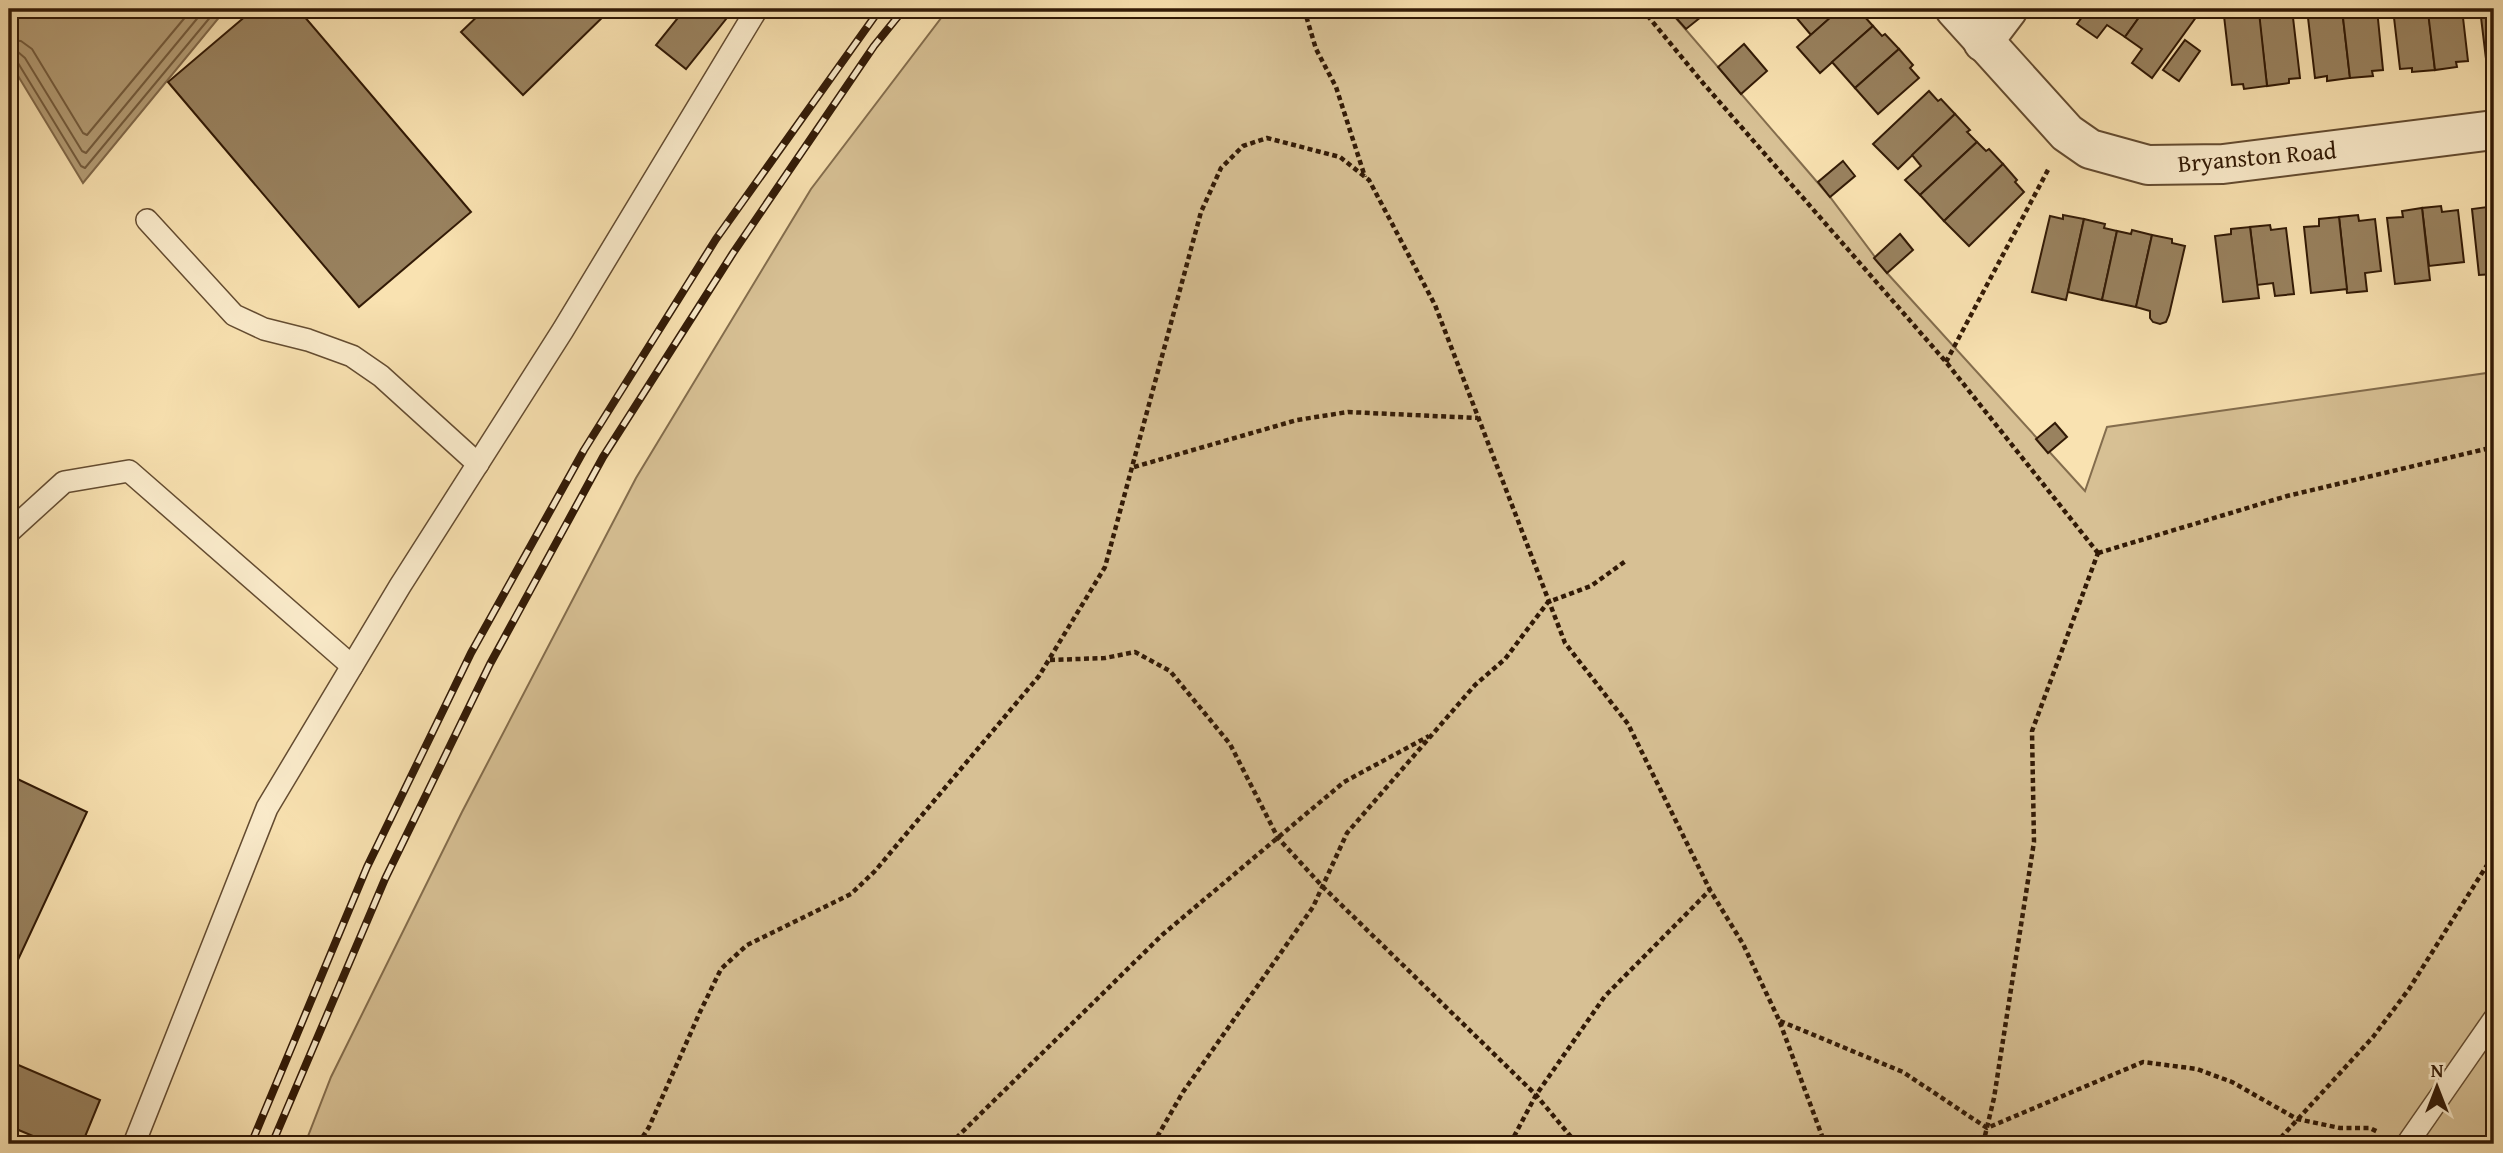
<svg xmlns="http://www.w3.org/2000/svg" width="2503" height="1153" font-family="'Gentium Book Plus',serif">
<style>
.green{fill:#d7c094;stroke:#846d4d;stroke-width:2}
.water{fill:#b59e77;stroke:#81694a;stroke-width:2}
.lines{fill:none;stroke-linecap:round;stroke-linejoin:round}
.shore{stroke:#745c3e;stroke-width:2}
.building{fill:#99825f;stroke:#321a06;stroke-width:2}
.lane-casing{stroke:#644c31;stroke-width:24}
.street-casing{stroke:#644c31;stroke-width:42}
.path{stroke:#321a06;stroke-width:4.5;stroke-dasharray:5 3.5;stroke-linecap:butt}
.lane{stroke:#fbeccc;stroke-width:21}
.street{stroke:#fbeccc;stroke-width:38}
.rail-casing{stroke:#321a06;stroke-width:8}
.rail{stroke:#fbeccc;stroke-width:5;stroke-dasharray:16;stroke-linecap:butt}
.labels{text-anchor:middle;stroke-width:7;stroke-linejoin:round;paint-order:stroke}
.street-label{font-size:24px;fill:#321a06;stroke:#fbeccc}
</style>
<rect width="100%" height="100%" fill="#f9e2b1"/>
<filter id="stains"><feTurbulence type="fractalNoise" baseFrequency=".00286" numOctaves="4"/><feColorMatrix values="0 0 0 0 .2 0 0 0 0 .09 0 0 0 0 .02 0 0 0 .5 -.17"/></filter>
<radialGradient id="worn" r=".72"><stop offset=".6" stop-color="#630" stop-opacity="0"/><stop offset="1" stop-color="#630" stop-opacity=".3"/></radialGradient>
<path class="green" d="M948,9H1668L1830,197L1887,273L2085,491L2107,427L2494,372V1144H305L331,1077L462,812L636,478L811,189Z"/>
<path class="water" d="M9,9H226L83,183L9,61Z"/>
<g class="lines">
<g class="shore">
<path d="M9,40L21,41L32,49L83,133L87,135L192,9"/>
<path d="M9,50L18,52L25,58L82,151L86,153L205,9"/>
<path d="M9,59L18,63L81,166L85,168L217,9"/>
</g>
</g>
<g class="building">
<path d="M254,9H298L471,212L359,307L168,82Z"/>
<path d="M485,9H611L523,95L461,32Z"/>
<path d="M685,9H734L686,69L656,45Z"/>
<path d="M1668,9H1711L1686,29Z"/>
<path d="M1789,9H1840L1811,35Z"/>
<path d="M1840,9H1863L1867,13L1864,16L1873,26L1820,73L1797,47Z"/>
<path d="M2088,9H2145L2125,37L2107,25L2097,38L2077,24Z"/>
<path d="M2145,9H2202L2152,78L2132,63L2142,49L2125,37Z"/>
<path d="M2258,9H2292L2300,78L2289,79V83L2267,86Z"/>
<path d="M2307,9H2342L2350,78L2327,81V76L2315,78Z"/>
<path d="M2342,9H2377L2383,70L2372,71L2373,76L2350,78Z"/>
<path d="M2393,9H2428L2435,70L2412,72V68L2400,69Z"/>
<path d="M2462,9L2468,61L2456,62L2457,67L2435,70L2428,12Z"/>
<path d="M2480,9H2494V58L2486,59Z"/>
<path d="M2259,12L2267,86L2244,89L2243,84L2232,85L2224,16Z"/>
<path d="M1873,26L1882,36L1885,34L1899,49L1855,88L1832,62Z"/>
<path d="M2185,40L2200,51L2179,81L2163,70Z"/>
<path d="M1744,44L1767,71L1741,94L1718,67Z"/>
<path d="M1899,49L1913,65L1910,68L1919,78L1878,114L1855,88Z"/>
<path d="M1929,91L1938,101L1941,99L1955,114L1898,169L1873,144Z"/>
<path d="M1955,114L1970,130L1967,132L1977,142L1920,195L1905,180L1921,166L1912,155Z"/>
<path d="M1977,142L1986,151L1989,149L2003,164L1944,221L1920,195Z"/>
<path d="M1843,161L1855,176L1830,197L1818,182Z"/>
<path d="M2003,164L2017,180L2015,182L2024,192L1969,246L1944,221Z"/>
<path d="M2494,201V274L2479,275L2472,209L2488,207L2487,202Z"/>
<path d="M2441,206L2442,212L2458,210L2464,262L2429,266L2422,208Z"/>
<path d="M2422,208L2430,280L2395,284L2387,218L2403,217L2402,211Z"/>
<path d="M2063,215L2084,219L2066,300L2032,292L2050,216L2063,219Z"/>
<path d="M2358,215L2359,221L2375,219L2381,271L2365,273L2367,291L2347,293L2339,217Z"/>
<path d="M2339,217L2347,289L2311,293L2304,227L2319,226V219Z"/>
<path d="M2084,219L2105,224L2104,228L2117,231L2102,300L2068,292Z"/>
<path d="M2270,225L2271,230L2286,228L2294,294L2275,296L2273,283L2257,285L2250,227Z"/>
<path d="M2250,227L2259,298L2223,302L2215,236L2231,234V229Z"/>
<path d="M2132,230L2152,235L2136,307L2102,300L2117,231L2131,234Z"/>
<path d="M1900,234L1913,250L1887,273L1874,258Z"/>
<path d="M2152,235L2172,239V243L2185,246L2169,315L2166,322L2160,324L2153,322L2150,318V311L2136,307Z"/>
<path d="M2055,423L2067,437L2048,453L2036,439Z"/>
<path d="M9,775L87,812L9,979Z"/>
<path d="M9,1061L100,1100L82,1144H52L9,1126Z"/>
</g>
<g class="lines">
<defs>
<g id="lane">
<path d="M147,220L234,315L264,329L308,340L352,356L381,376L478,464"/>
<path d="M9,532L64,482L129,471L352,666"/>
<path d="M134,1144L267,808L400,586L563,330L757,9"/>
<path d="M2407,1144L2494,1019"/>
</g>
<g id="street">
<path d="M1955,9L2067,133L2090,149L2148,165L2223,164L2494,130"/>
<path d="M1983,42L2008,9"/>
</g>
</defs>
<use href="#lane" class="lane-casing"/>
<use href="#street" class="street-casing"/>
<g class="path">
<path d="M1304,9L1316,49L1336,87L1365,177"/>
<path d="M1642,9L1703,83L1946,362L2098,553"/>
<path d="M1946,362L2049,168"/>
<path d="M1134,467L1297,420L1348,412L1478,418"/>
<path d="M2098,553L2287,496L2494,447"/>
<path d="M1050,660L1105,658L1135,652L1170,671L1230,744L1278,838L1323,887L1536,1095L1577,1144"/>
<path d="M1780,1021L1903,1072L1987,1128L2143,1062L2197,1069L2232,1082L2297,1119L2340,1128H2370L2378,1132"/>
<path d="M638,1144L649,1127L700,1012L721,969L747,945L851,894L875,871L1039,676L1105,567L1201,212L1221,168L1243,146L1267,138L1340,157L1369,180L1435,305L1565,643L1628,724L1710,890L1743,944L1779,1020L1825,1144"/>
<path d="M950,1144L1162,935L1344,782L1429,736"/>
<path d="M1153,1144L1183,1092L1313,907L1347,833L1475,685L1505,659L1548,602L1591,586L1627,560"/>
<path d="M1510,1144L1536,1095L1605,996L1710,890"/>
<path d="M1983,1144L1994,1098L2034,842L2032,731L2098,553"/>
<path d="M2275,1144L2373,1037L2409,989L2494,854"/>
</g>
<use href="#lane" class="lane"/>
<use href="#street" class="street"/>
<defs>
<g id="rail">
<path d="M251,1144L367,867L471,653L584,450L716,239L880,9"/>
<path d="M272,1144L385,879L490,664L603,457L733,253L874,46L904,9"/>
</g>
</defs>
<use href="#rail" class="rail-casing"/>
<use href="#rail" class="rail"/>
</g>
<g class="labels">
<g class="street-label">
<text transform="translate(2257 157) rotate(-5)" y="8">Bryanston Road</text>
</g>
</g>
<rect width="2503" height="1153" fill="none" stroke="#f9e2b1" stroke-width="35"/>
<rect x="10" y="10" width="2482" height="1132" fill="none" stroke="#321a06" stroke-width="3.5"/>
<rect x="18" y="18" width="2468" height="1118" fill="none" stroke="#321a06" stroke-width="2"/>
<g transform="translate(2437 1087)" stroke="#fbeccc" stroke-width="5" paint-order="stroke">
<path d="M0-5L12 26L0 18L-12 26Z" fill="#321a06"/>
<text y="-10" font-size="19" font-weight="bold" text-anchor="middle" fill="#321a06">N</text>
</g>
<rect width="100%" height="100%" filter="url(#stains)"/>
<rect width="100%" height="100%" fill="url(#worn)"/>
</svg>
